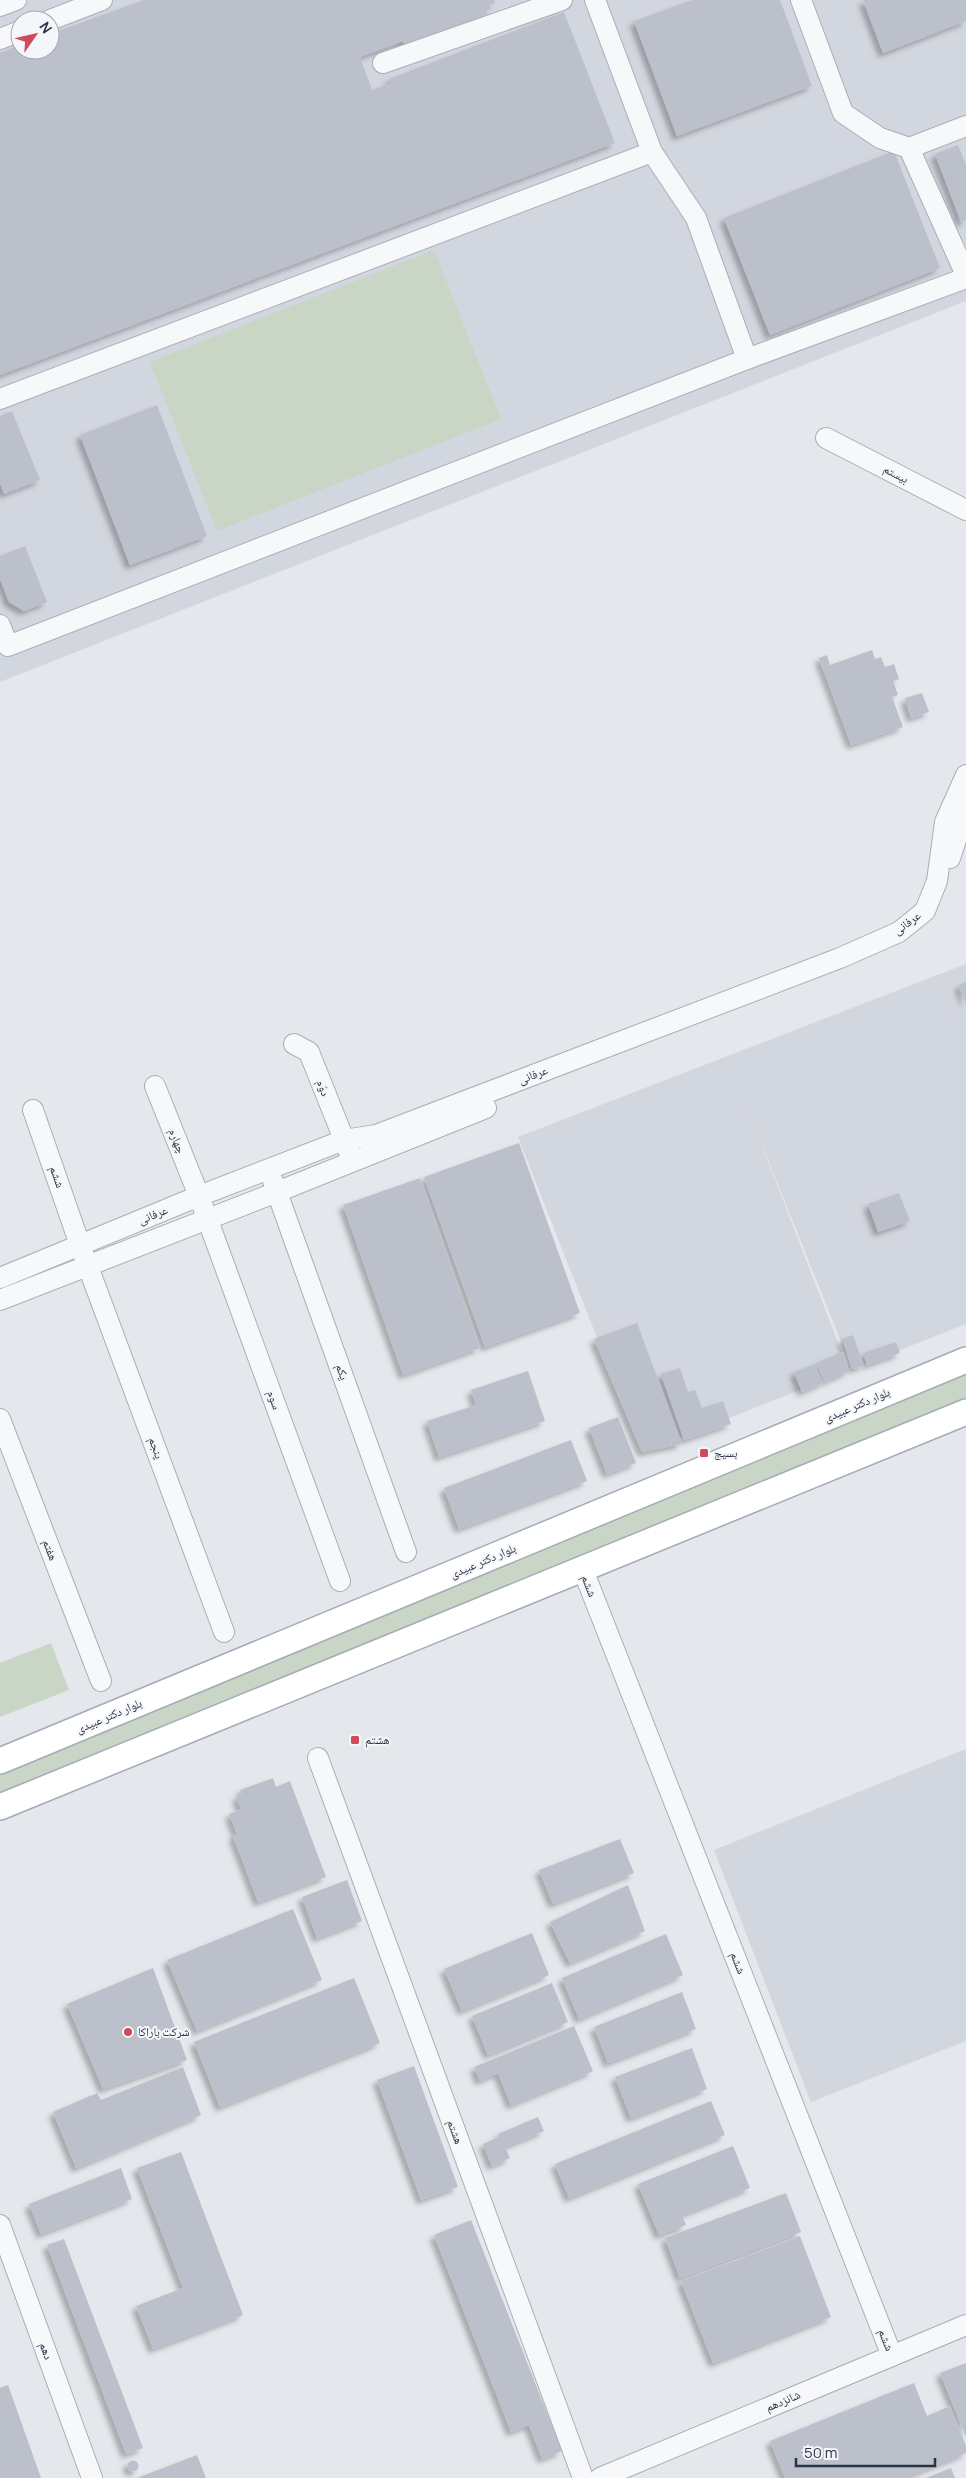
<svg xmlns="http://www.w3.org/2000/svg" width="966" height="2478" font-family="Manrope,'Noto Naskh Arabic',sans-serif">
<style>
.built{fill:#d2d6de;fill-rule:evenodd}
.green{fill:#c9d6c5}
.building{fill:#bbc0ca;filter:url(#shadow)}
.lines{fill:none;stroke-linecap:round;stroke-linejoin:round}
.minor-casing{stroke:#a9aeb7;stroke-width:22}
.major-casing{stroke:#a3abb8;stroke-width:28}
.minor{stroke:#f7f8fa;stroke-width:20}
.major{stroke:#fff;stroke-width:25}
.poi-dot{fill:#d1495b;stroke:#f4f6f9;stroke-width:2}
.labels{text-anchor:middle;stroke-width:4;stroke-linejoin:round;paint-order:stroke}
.street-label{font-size:12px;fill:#2b3445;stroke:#f4f6f9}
.poi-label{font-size:12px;fill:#2b3445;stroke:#f4f6f9;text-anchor:start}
</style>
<defs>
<filter id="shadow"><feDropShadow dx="-4.5" dy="4.5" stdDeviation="2.5" flood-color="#0004"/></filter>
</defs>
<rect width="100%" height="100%" fill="#e4e7ec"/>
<g class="built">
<path d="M0,0H966V301L0,682ZM20,20H50V50H20Z"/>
<path d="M966,964V1324L852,1369L749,1112L849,1371L642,1452L518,1137Z"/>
<path d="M966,1749V2041L811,2102L714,1850Z"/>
</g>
<g class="green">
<path d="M434,250L501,419L217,531L150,362Z"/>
<path d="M966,1373V1401L0,1800V1771Z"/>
<path d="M51,1643L69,1690L0,1717V1663Z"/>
</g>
<g class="building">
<path d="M144,0H494L495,3L485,7L488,16L405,47L403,41L360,57L372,90L391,83L389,79L564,12L615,143L0,375V53L20,45V50H50V34Z"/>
<path d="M692,0H780L812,86L677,136L634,21Z"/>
<path d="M863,0H966V21L883,53Z"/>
<path d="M958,145L966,165V220L961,222L935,154Z"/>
<path d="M894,151L940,268L770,335L724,218Z"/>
<path d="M157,405L207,536L130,565L80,435Z"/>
<path d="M12,411L40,480L4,494L0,483V416Z"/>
<path d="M25,546L47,602L24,611L9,602L0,579V556Z"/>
<path d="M872,650L875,659L881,657L885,667L894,664L899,679L893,681L898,695L892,697L903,727L851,745L819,658L827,655L830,665Z"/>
<path d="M922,693L929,712L911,718L905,698Z"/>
<path d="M966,982V1004L959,985Z"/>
<path d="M519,1143L580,1313L485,1347L424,1177Z"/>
<path d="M420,1178L480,1348L403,1375L343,1205Z"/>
<path d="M899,1193L910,1221L878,1232L868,1204Z"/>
<path d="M637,1323L682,1444L642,1452L594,1339Z"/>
<path d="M853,1335L864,1366L852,1369L842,1339Z"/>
<path d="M896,1342L900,1353L867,1365L863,1353Z"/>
<path d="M843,1352L849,1371L824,1382L816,1363Z"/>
<path d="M815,1364L823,1383L802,1392L794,1372Z"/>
<path d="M680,1368L688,1392L695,1390L702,1408L723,1401L731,1424L684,1440L661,1374Z"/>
<path d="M528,1371L545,1421L439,1457L427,1421L476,1405L471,1390Z"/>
<path d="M618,1417L636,1463L607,1474L589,1428Z"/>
<path d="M571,1440L587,1481L459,1529L444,1488Z"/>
<path d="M273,1778L276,1787L290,1781L326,1877L258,1902L233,1836L237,1834L229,1814L241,1809L236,1797L242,1795L240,1790Z"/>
<path d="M620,1839L634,1873L553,1904L539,1870Z"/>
<path d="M347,1880L362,1921L317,1938L302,1897Z"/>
<path d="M628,1885L645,1931L570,1963L550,1922Z"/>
<path d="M293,1909L322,1980L197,2031L167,1960Z"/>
<path d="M532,1933L549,1975L462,2011L444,1969Z"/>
<path d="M666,1934L683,1975L579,2019L562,1978Z"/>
<path d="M153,1968L187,2060L103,2089L67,2004Z"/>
<path d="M354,1978L380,2043L220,2107L194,2042Z"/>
<path d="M552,1983L568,2022L488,2055L472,2016Z"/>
<path d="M682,1992L696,2029L608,2063L594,2027Z"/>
<path d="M574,2026L593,2071L511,2105L498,2073L480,2081L474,2067Z"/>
<path d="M692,2048L707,2089L631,2118L615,2077Z"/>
<path d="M414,2066L458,2187L421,2200L377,2080Z"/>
<path d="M183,2067L201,2115L76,2168L53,2112L97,2093L101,2100Z"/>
<path d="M711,2101L725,2135L569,2198L555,2164Z"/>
<path d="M538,2117L544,2131L505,2147L510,2158L492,2166L483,2144L499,2137L498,2134Z"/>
<path d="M733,2146L750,2188L682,2215L686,2225L659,2235L638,2184Z"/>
<path d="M181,2152L243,2315L153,2349L136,2306L183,2288L137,2168Z"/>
<path d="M121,2168L132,2199L41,2234L29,2204Z"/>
<path d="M786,2193L801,2232L680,2278L665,2238Z"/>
<path d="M471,2220L562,2451L542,2459L529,2425L511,2432L434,2235Z"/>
<path d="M800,2236L831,2317L713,2363L681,2281Z"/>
<path d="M64,2239L143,2448L126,2454L47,2245Z"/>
<path d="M966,2363V2437L940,2373Z"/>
<path d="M914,2383L927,2416L950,2406L966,2446V2453L904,2478H785L770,2441Z"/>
<path d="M8,2385L41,2478H0V2388Z"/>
<path d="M197,2455L206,2478H137Z"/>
<circle cx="133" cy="2466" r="5.5"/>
<path d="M951,2468L955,2478H926Z"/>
</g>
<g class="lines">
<defs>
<g id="minor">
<path d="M595,0L652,152L696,218L747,359"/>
<path d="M801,0L843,113L880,138L909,148L966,275"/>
<path d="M0,6L16,0"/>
<path d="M50,20L102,0"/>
<path d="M0,39L20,31"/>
<path d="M383,63L562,0"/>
<path d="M909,148L966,126"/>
<path d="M0,399L652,152"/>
<path d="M826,438L966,510"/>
<path d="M0,625L8,646L747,359L966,278"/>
<path d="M950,858L966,810"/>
<path d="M294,1044L309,1052L349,1152"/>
<path d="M155,1086L199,1196L340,1581"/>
<path d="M33,1110L80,1245L224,1632"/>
<path d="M273,1181L406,1552"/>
<path d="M0,1278L199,1196L344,1140L376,1135L840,958L899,932L925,911L937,881L945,822L966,775"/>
<path d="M0,1300L277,1192L486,1108"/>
<path d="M0,1419L101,1681"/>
<path d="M583,1570L892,2356"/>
<path d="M318,1758L583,2478"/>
<path d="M0,2225L92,2478"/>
<path d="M600,2478L966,2325"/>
</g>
<g id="major">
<path d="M0,1761L966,1360"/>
<path d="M0,1807L966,1412"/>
</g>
</defs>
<use href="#minor" class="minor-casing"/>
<use href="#major" class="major-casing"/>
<use href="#minor" class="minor"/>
<use href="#major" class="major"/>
</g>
<g class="poi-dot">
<rect x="699" y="1448" width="10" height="10" rx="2.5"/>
<rect x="350" y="1735" width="10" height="10" rx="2.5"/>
<circle cx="128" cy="2032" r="5"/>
</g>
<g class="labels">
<g class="street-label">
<text transform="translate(896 474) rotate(27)" y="4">بیستم</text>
<text transform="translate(907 923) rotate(-36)" y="4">عرفانی</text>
<text transform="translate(533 1075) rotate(-21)" y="4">عرفانی</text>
<text transform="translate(323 1088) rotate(69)" y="4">دوّم</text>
<text transform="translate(177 1141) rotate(68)" y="4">چهارم</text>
<text transform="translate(57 1177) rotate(71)" y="4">ششم</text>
<text transform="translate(153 1215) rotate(-22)" y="4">عرفانی</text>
<text transform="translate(342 1372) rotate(70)" y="4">یکم</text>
<text transform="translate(274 1400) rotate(70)" y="4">سوم</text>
<text transform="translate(857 1405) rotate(-23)" y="4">بلوار دکتر عبیدی</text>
<text transform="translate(156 1448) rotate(70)" y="4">پنجم</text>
<text transform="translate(50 1550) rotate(69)" y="4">هفتم</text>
<text transform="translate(483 1561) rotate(-23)" y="4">بلوار دکتر عبیدی</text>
<text transform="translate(589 1586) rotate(69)" y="4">ششم</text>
<text transform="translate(109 1716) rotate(-23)" y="4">بلوار دکتر عبیدی</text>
<text transform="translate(738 1963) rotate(69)" y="4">ششم</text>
<text transform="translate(455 2132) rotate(70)" y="4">هشتم</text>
<text transform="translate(886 2340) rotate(69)" y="4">ششم</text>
<text transform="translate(46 2351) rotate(70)" y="4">دهم</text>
<text transform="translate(783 2401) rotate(-23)" y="4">شانزدهم</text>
</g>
<g class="poi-label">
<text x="714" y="1457">بسیج</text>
<text x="365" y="1744">هشتم</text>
<text x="138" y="2036">شرکت باراکا</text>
</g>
</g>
<g transform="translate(35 35) rotate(56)"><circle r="24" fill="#f4f6f9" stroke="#a4a8b1"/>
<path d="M0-4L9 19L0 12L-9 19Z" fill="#d1495b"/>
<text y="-8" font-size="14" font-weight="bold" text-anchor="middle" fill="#2b3445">N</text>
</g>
<path d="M796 2458v8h139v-8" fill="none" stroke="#2b3445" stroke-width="2.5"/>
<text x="804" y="2458" font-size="15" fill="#2b3445" stroke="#f4f6f9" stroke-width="4" paint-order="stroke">50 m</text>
</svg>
